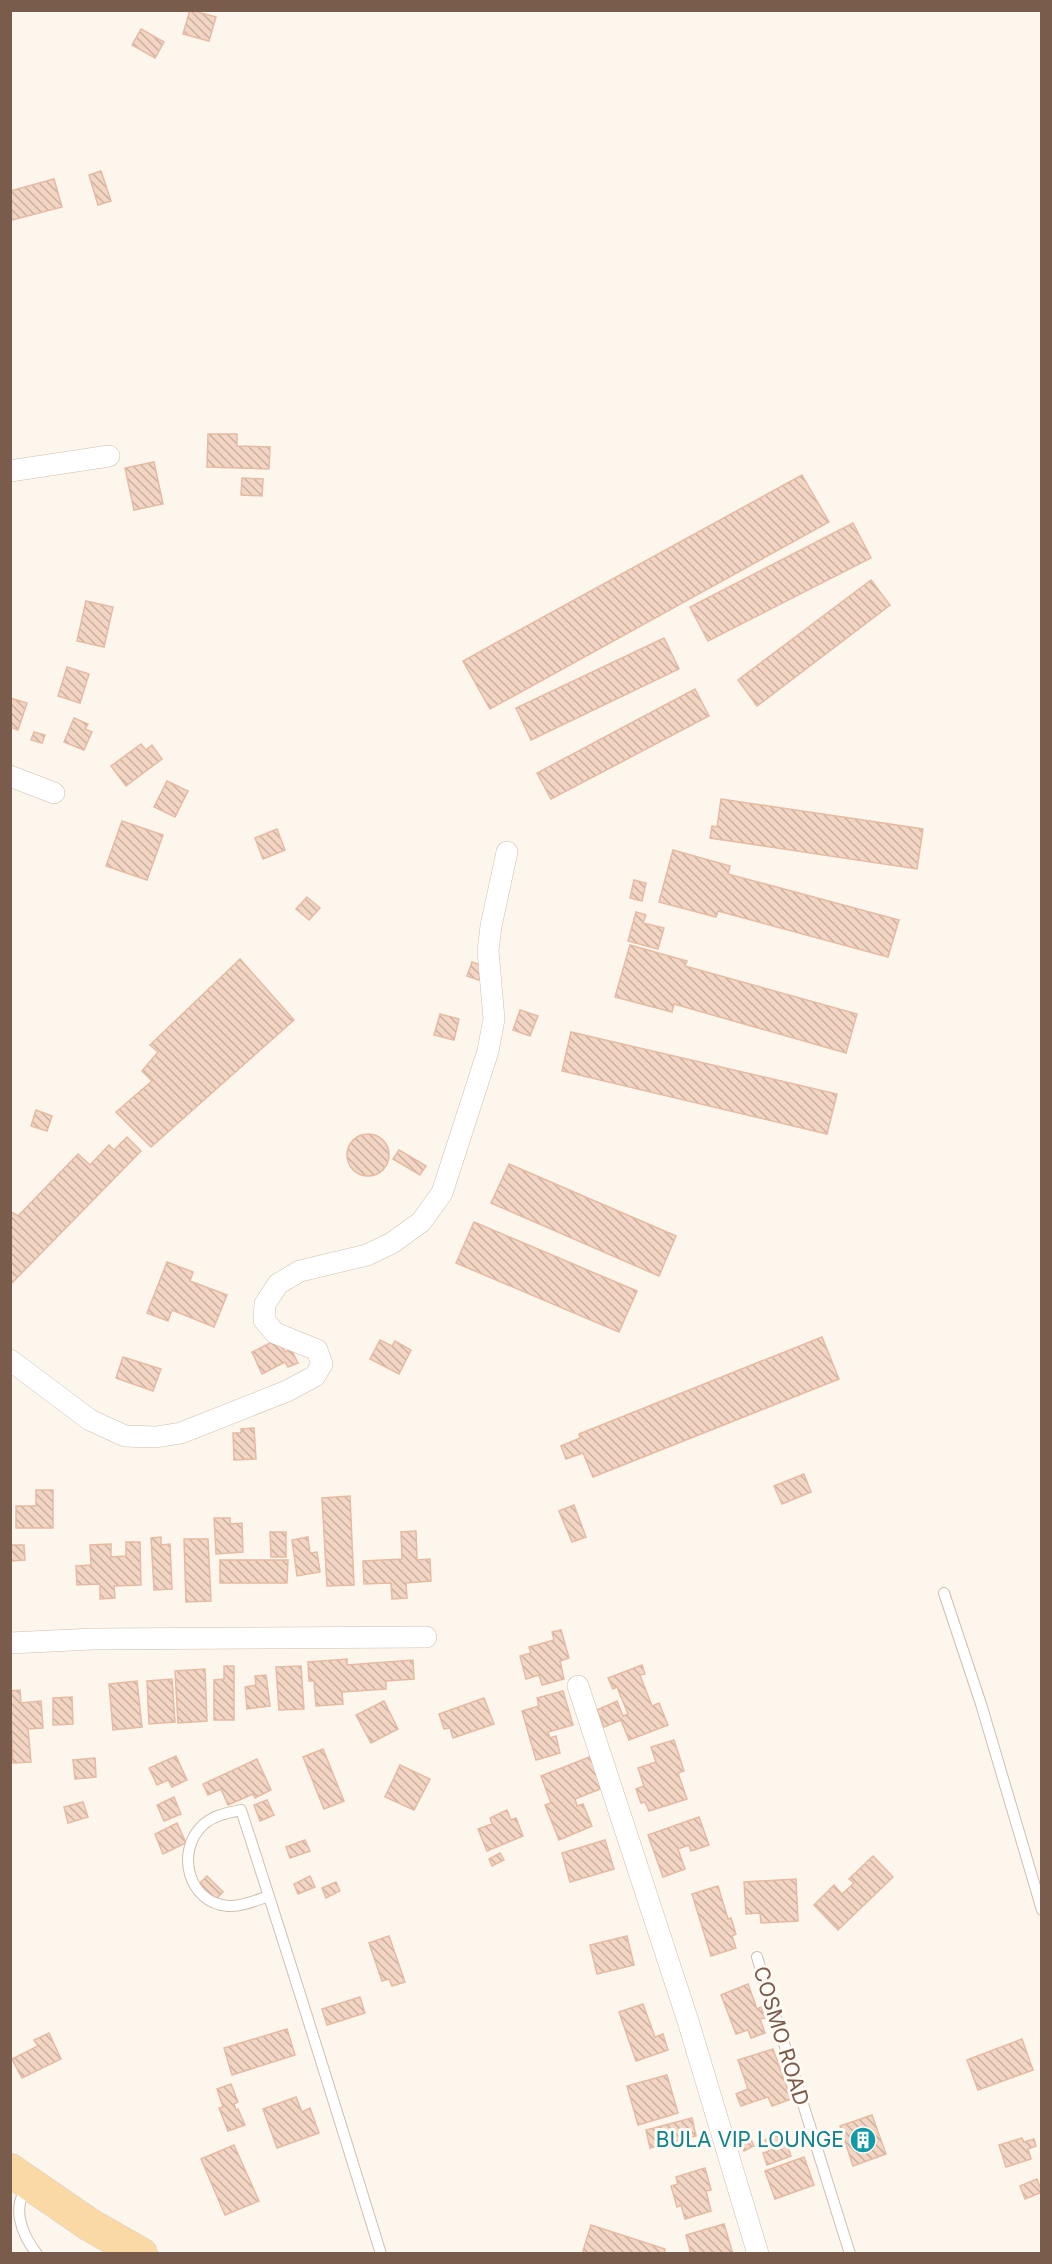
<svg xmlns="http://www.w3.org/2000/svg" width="1052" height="2264" font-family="Inter,sans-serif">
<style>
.building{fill:url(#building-back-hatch);stroke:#e6bba3;stroke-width:1.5}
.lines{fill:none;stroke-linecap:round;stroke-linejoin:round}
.lane-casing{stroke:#d1beb0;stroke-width:12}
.street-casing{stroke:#d1beb0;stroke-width:22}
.primary-casing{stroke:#dad1cd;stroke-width:34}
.lane{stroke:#fff;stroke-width:10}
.street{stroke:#fff;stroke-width:21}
.primary{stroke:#fbd9a5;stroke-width:33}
.labels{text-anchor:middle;stroke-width:6;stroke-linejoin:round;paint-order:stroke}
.street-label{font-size:21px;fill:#7a5c4d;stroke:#fffaf3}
.culture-label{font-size:21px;fill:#0d838f;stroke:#fffaf3;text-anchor:end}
</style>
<defs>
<pattern id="building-back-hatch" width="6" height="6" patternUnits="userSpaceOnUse" patternTransform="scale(1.5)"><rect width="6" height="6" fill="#f3d5c3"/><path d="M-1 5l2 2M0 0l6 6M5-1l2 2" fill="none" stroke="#cab0a1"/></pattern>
</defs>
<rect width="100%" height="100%" fill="#fdf6ec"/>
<g class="building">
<path d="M190,10L216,17L209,41L183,34Z"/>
<path d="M141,29L164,42L155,58L132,45Z"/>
<path d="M101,171L111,201L98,205L89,175Z"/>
<path d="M54,179L62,207L12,220L10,191Z"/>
<path d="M208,434H237V446L270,447L269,469L207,467Z"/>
<path d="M154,462L163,504L134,510L125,468Z"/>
<path d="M802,475L829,522L490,709L463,661Z"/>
<path d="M242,478L263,479L262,496L241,495Z"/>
<path d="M853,523L871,558L708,641L690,607Z"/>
<path d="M871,580L890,605L757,706L738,680Z"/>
<path d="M86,601L113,607L104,647L77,641Z"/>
<path d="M664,638L679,669L531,740L516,708Z"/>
<path d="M67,667L89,674L80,703L58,696Z"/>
<path d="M695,689L709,716L551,799L537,773Z"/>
<path d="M10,698L27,703L18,730L10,727Z"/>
<path d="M74,718L88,724L85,729L92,732L84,750L64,742Z"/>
<path d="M34,732L45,735L42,743L31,740Z"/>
<path d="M141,744L146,750L152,745L162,759L126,786L111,766Z"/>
<path d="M167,781L188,791L175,817L154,807Z"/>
<path d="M721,799L923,829L917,869L710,838L712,826L717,827Z"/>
<path d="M122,821L163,835L147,880L106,866Z"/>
<path d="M277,829L285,850L263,859L255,838Z"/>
<path d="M673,850L730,866L728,874L899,920L888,957L718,911L716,917L659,902Z"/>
<path d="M634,880L646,883L642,901L630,898Z"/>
<path d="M307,897L320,908L309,920L296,909Z"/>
<path d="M636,912L646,915L643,923L664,928L658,949L628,941Z"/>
<path d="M630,945L687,961L685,966L857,1014L846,1053L674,1004L672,1012L615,997Z"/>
<path d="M240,959L294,1020L151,1147L116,1112L152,1081L142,1071L158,1052L150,1045Z"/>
<path d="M472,962L484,966L479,980L467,976Z"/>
<path d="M520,1010L538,1016L530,1036L513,1030Z"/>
<path d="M440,1014L459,1019L454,1040L434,1035Z"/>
<path d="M571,1032L837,1094L827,1134L562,1071Z"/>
<path d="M36,1110L52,1116L47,1131L31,1126Z"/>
<circle cx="368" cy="1155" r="21"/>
<path d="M127,1137L141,1151L10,1285V1211L18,1216L78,1154L90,1165L109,1145L114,1150Z"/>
<path d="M399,1150L426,1166L420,1175L393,1159Z"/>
<path d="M509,1164L676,1236L659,1276L491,1203Z"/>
<path d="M474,1222L637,1291L619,1332L456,1263Z"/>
<path d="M167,1262L193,1272L190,1281L227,1295L214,1327L172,1310L168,1321L147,1313Z"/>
<path d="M822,1337L839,1379L593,1477L583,1453L566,1459L561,1446L580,1438L579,1434Z"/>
<path d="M278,1339L285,1352L291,1349L298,1363L288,1367L285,1362L262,1374L252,1352Z"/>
<path d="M380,1340L392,1346L395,1341L411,1350L399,1374L370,1359Z"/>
<path d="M123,1357L161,1369L153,1391L116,1378Z"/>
<path d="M254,1428L256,1459L234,1460L233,1433H241V1429Z"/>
<path d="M804,1474L811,1492L782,1504L774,1486Z"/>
<path d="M36,1490H53V1528H16V1506H36Z"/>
<path d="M350,1496L354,1585L327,1586L322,1498Z"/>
<path d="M574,1505L586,1537L572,1542L559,1511Z"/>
<path d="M214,1518H230V1524L242,1523L243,1552L216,1554Z"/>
<path d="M416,1531L417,1560L430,1559L431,1581L406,1583L407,1598L392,1599L391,1583L364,1584L363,1561L402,1559L401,1532Z"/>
<path d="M270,1532H286V1557H271Z"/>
<path d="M161,1537V1545L170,1544L172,1589L154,1590L151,1538Z"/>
<path d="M308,1537L310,1553L317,1552L320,1572L297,1576L292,1540Z"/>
<path d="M184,1539H208L211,1601L186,1602Z"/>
<path d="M126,1542H140L141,1585L114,1586L115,1598L100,1599V1584L77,1585L76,1566L91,1565L90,1545L111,1544V1557L126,1556Z"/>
<path d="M10,1545H24L25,1560L10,1561Z"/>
<path d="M220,1560H288L287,1583H220Z"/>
<path d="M561,1630L569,1658L560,1661L564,1679L542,1685L539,1675L526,1679L520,1656L531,1653L529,1647L554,1640L552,1632Z"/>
<path d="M347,1659V1665L413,1660L414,1679L386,1681V1689L342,1692L343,1704L316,1706L314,1681H309L308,1662Z"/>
<path d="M642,1665L645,1674L640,1675L652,1706L659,1703L668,1725L629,1740L621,1720L604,1727L597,1710L617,1701L623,1716L628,1714L617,1687L613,1689L608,1678Z"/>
<path d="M224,1666H234V1720H214V1680L224,1679Z"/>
<path d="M301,1666L304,1709L279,1710L276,1667Z"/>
<path d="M205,1669L207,1721L178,1723L175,1671Z"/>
<path d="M266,1675L270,1706L247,1709L245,1687L256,1685L255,1676Z"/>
<path d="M172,1679L175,1722L149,1724L147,1681Z"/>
<path d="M137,1681L142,1727L113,1730L109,1684Z"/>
<path d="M20,1690L21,1703L41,1701L43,1728L28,1729L31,1762L13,1763L10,1691Z"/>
<path d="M563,1691L573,1725L548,1732L550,1738L556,1736L560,1753L536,1760L522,1711L539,1706L537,1698Z"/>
<path d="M72,1697L73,1724L53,1725V1698Z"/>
<path d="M484,1698L494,1724L453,1738L450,1728L444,1729L439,1714Z"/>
<path d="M384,1701L398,1729L371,1743L356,1715Z"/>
<path d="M674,1740L684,1771L678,1773L687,1799L649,1811L645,1802L641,1803L636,1789L644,1786L638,1768L656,1762L651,1747Z"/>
<path d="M323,1749L344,1801L324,1809L303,1757Z"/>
<path d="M176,1756L187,1780L172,1787L168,1780L157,1785L149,1768Z"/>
<path d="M592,1756L605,1787L575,1799L577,1806L583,1804L592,1826L559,1840L545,1805L551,1803L541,1776Z"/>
<path d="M95,1758L96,1777L75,1779L73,1760Z"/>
<path d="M257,1759L271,1790L255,1798L253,1794L228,1805L221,1789L208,1795L203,1784Z"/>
<path d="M400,1765L430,1779L414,1810L385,1797Z"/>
<path d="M174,1797L181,1814L164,1821L157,1805Z"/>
<path d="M267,1800L274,1815L260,1821L254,1805Z"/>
<path d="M83,1802L88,1817L68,1823L64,1807Z"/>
<path d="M507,1810L511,1820L516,1818L523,1836L487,1851L478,1829L492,1824L490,1818Z"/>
<path d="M699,1817L709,1845L691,1851L689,1845L678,1849L685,1869L663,1877L648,1835Z"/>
<path d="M177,1823L186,1843L163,1854L155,1834Z"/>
<path d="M305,1840L310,1851L290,1858L286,1847Z"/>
<path d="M605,1840L614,1869L570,1882L562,1853Z"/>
<path d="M500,1853L504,1860L492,1866L489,1859Z"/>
<path d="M873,1856L893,1877L838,1930L814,1905L834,1885L842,1894L854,1883L849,1879Z"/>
<path d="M207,1876L223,1892L215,1900L199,1884Z"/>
<path d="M310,1876L315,1887L298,1894L294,1884Z"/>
<path d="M796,1879L798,1921L761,1923L760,1913L746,1914L744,1882Z"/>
<path d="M336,1882L340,1891L326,1898L322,1888Z"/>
<path d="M718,1886L728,1919L731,1918L736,1934L732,1936L736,1948L711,1956L692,1894Z"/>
<path d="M389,1936L405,1982L392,1986L389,1979L382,1981L369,1943Z"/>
<path d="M627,1936L634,1965L597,1974L590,1945Z"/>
<path d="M748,1984L757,2009L761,2007L765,2018L760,2019L765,2033L751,2038L748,2030L736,2034L721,1995Z"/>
<path d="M360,1997L365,2013L327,2025L322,2009Z"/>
<path d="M643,2004L655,2037L663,2034L668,2050L636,2061L619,2012Z"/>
<path d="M287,2029L295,2055L232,2075L224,2048Z"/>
<path d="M49,2033L61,2059L22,2078L12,2059L38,2046L34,2040Z"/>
<path d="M1022,2039L1033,2070L978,2090L967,2060Z"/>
<path d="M773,2049L791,2099L772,2106L768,2097L741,2106L736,2094L748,2089L738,2060Z"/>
<path d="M667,2075L678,2113L638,2125L627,2086Z"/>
<path d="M231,2084L238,2102L234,2104L236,2110L238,2109L245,2125L228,2131L219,2108L223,2107L217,2089Z"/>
<path d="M296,2097L302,2112L310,2108L319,2133L277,2148L263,2109Z"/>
<path d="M872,2115L886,2154L853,2166L840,2126Z"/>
<path d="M692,2118L696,2136L650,2148L646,2130Z"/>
<path d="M783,2133L791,2156L767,2165L763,2153L769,2151L765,2140Z"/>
<path d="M749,2135L754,2146L744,2151L739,2140Z"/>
<path d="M1022,2138L1024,2142L1034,2139L1036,2146L1028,2149L1031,2159L1006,2167L999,2145Z"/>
<path d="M234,2145L259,2201L225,2215L201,2159Z"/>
<path d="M804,2157L814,2185L775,2199L765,2171Z"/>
<path d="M705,2168L711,2190L706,2191L711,2211L685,2219L681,2205L677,2207L671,2186L678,2184L676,2177Z"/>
<path d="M1037,2179L1042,2192L1025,2199L1020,2186Z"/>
<path d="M724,2224L733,2254H691L686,2235Z"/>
<path d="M591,2225L665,2249L664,2254H582Z"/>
</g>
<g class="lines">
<defs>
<g id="lane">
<path d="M944,1593L981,1704L1042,1910"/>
<path d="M269,1896C257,1900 241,1907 228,1906C188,1903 175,1851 203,1825C214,1815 227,1813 241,1810C289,1957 335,2105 381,2254"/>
<path d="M757,1957L850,2254"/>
<path d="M29,2186C10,2206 22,2235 37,2254"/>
</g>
<g id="street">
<path d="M10,471L109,456"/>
<path d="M10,776L54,793"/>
<path d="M10,1360L90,1420L125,1436L156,1437L181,1433L287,1391L315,1376L322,1364L317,1350L275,1333L264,1320L265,1304L278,1284L300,1271L367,1255L392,1243L421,1222L442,1193L488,1051L494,1019L488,951L491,926L507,852"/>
<path d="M10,1643L93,1639L426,1637"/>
<path d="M578,1686L688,2021L758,2254"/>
</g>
<path id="primary" d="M10,2170L90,2225L141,2254"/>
</defs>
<use href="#lane" class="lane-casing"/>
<use href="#street" class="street-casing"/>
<use href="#primary" class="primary-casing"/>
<use href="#lane" class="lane"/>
<use href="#street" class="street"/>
<use href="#primary" class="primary"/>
</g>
<defs>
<symbol id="building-disc" viewBox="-11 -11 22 22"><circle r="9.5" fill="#0f9aa8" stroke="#fffaf3"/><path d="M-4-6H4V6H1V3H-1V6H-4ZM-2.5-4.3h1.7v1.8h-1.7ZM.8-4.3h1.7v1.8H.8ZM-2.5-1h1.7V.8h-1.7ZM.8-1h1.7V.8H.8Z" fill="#fff"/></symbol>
</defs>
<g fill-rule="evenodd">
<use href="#building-disc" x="848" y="2125" width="30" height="30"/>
</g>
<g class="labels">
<g class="street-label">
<text transform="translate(781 2036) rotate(73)" y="7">COSMO ROAD</text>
</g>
<g class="culture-label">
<text x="844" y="2147">BULA VIP LOUNGE</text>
</g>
</g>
<rect width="1052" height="2264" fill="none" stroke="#7a5c4d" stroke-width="24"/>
</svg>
